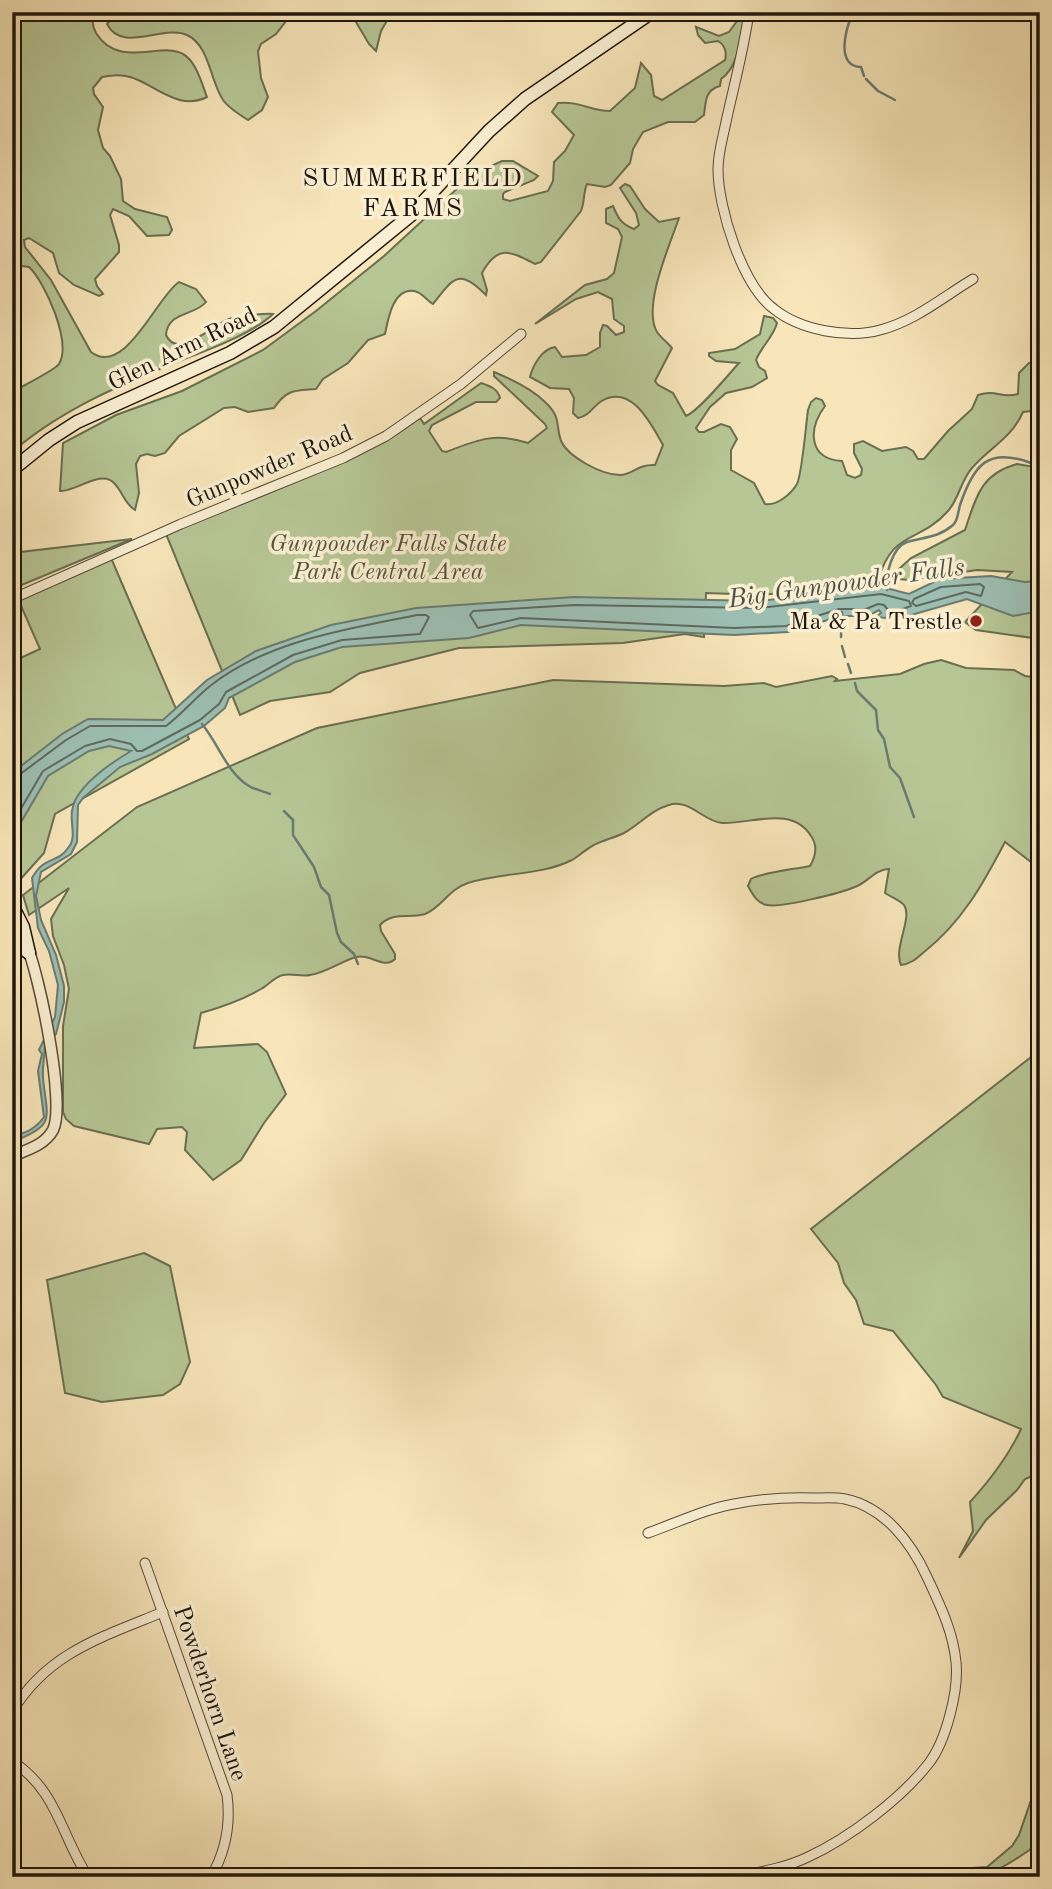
<svg xmlns="http://www.w3.org/2000/svg" width="1052" height="1889" font-family="'Old Standard TT',serif">
<style>
.green{fill:#b7c695;stroke:#6a6e52;stroke-width:2}
.water{fill:#9dbfb3;stroke:#6a7b71;stroke-width:2}
.lines{fill:none;stroke-linecap:round;stroke-linejoin:round}
.shore{stroke:#5e6a60;stroke-width:2}
.stream{stroke:#6a7b71;stroke-width:2.5}
.minor-casing{stroke:#544a39;stroke-width:11}
.tertiary-casing{stroke:#544a39;stroke-width:13}
.secondary-casing{stroke:#1e160e;stroke-width:15}
.minor{stroke:#faefd2;stroke-width:9}
.tertiary{stroke:#faefd2;stroke-width:10}
.secondary{stroke:#faefd2;stroke-width:12}
.poi-dot{fill:#8f2418;stroke:#faefd2;stroke-width:2.5}
.labels{text-anchor:middle;stroke-width:7;stroke-linejoin:round;paint-order:stroke}
.street-label{font-size:24px;fill:#1e160e;stroke:#faefd2}
.park-label{font-size:24px;font-style:italic;fill:#54543d;stroke:#faefd2}
.poi-label{font-size:24px;fill:#1e160e;stroke:#faefd2;text-anchor:end}
.neighbourhood-label{font-size:26px;letter-spacing:2px;fill:#1e160e;stroke:#faefd2}
.water-label{font-size:26px;font-style:italic;fill:#4a5148;stroke:#faefd2}
</style>
<rect width="100%" height="100%" fill="#f8e6ba"/>
<filter id="stains"><feTurbulence type="fractalNoise" baseFrequency=".00286" numOctaves="4"/><feColorMatrix values="0 0 0 0 .2 0 0 0 0 .09 0 0 0 0 .02 0 0 0 .5 -.17"/></filter>
<radialGradient id="worn" r=".72"><stop offset=".6" stop-color="#630" stop-opacity="0"/><stop offset="1" stop-color="#630" stop-opacity=".3"/></radialGradient>
<g class="green">
<path d="M12,12H95C91,20 92,26 96,33C119,70 161,41 183,54C196,61 202,84 207,97C178,112 153,83 130,77C121,74 111,75 102,77L93,88L94,94L103,107L98,130L103,148L110,156L121,179L123,201L135,209L167,217L172,230L169,235L147,236L129,216L113,209L110,215L119,245V252L95,279L97,286L103,294L99,296L74,285L59,273L53,253L29,238L24,240L25,247L51,280L91,352C125,378 157,296 179,282L196,289L206,302C195,316 168,311 166,335C178,361 213,324 229,319C236,316 268,313 273,314C252,334 210,349 182,360C122,384 62,409 12,452V392C21,387 55,370 59,364C72,342 45,282 29,267L22,266L12,272Z"/>
<path d="M156,12H329L287,20L276,34L261,44L258,51L261,78L268,97L262,110L248,120C240,115 228,107 223,100C210,81 210,46 187,35C164,24 122,54 107,24L113,17H136Z"/>
<path d="M350,12H392L381,31L376,51L369,44Z"/>
<path d="M740,17L744,20C741,38 738,68 721,79L720,86C705,90 706,101 704,115L695,122H668L643,132L633,149L630,163L611,185L605,187L587,184C583,193 585,201 581,211L541,262L535,264C510,251 498,244 482,273L487,290L486,295C459,268 454,277 433,304C426,300 422,292 414,291C393,288 388,319 385,334L368,340L348,363L323,379L316,389C294,391 287,389 274,408L248,412L235,407L224,408L179,436L165,453L155,456L147,454L140,456L136,464L139,493L135,510C124,503 123,492 114,483C101,469 76,492 60,491L63,443L116,415L182,391L263,350L316,311L384,256L473,174L502,161H513L538,176L534,180L505,192L503,194V199L510,201L548,191L553,181L554,162L565,151L574,135L552,112L558,103C581,101 590,111 610,111L635,88L641,63L651,75L654,96L662,100L725,60C727,53 725,45 718,41L705,43L698,35L696,27L719,36L729,32Z"/>
<path d="M625,184L630,186L645,209L659,222L679,218C670,244 642,307 657,332C661,338 668,343 672,348L655,381L658,385L673,393L686,416C699,411 727,376 739,363L716,361L709,356V353L735,349L760,334L764,316L773,318L777,323C774,336 761,347 756,360L759,367L765,371L767,378L752,387L726,393L710,407L696,428L699,432H704L721,424L730,427L737,439L731,450V470L754,483L765,504C777,506 791,494 797,484C802,474 806,424 808,410L811,402L816,398L822,400L825,406C808,429 808,459 842,461L847,475L855,478L861,475L862,469L854,453V444L863,441L882,451L906,447L913,451L918,459H924L948,431L972,409L978,395C997,389 1001,399 1018,394L1019,373L1029,363H1035L1040,378V410L1023,412C1011,439 990,447 972,468C961,480 959,499 948,511C919,544 892,529 878,581L873,584L848,585L761,595L706,593L704,637L685,634L623,643L459,648L360,673L330,692L270,701L240,715L166,534L370,448L397,434L420,418L424,424L481,383C490,386 498,389 500,398L496,402H476L432,425L429,431L442,451L446,452C477,440 495,432 528,443L547,428L545,424L494,376V372C511,379 532,389 545,402C562,418 555,424 561,441C568,457 602,475 620,475C633,475 637,464 655,465L663,445C651,424 631,382 600,402C592,408 589,416 578,418L573,413L574,398L569,389L550,388L530,377C533,365 542,349 555,347L562,357L586,355L600,347V333L603,325L607,326L616,335L624,332V326L614,319L612,299L598,292L576,299L535,324L585,285L607,279L614,273L622,237L618,229L606,223V209L613,206C618,218 621,224 634,229L639,225L636,213L620,188Z"/>
<path d="M1017,464L1040,468V639L976,630L965,622L1012,572L977,570L908,580L900,579L899,569L911,558L965,530C976,498 980,474 1017,464Z"/>
<path d="M132,539L12,589V553Z"/>
<path d="M111,558L189,739L55,814L44,853L18,882L12,866V662L40,649L18,599Z"/>
<path d="M941,660L966,668L1014,670L1025,676L1040,678V869L1005,842C983,884 962,922 924,952C917,958 911,964 901,965C893,948 913,918 904,905C900,900 891,897 885,893L889,869C875,869 867,883 855,887C841,893 781,908 767,905C757,903 753,895 748,886L751,879C759,873 796,869 810,866C816,856 818,846 811,836C792,805 752,824 722,823C704,822 689,798 669,805C651,810 639,825 624,833C614,838 603,840 594,845C586,849 579,856 572,860C540,876 502,872 468,883C449,889 441,908 425,914C409,919 393,911 380,925L381,931L395,954V959C384,970 370,953 356,957C340,962 327,972 310,975C302,977 292,973 283,975C276,976 268,985 261,989C242,1000 222,1007 201,1013L194,1048L258,1044L267,1052L286,1094L264,1123L241,1160L213,1180L185,1150L187,1132L182,1127L157,1129L149,1144L74,1126L66,1119L63,1112V1026L69,989L64,965L53,936L51,919L69,888L29,915L23,895L137,807L317,728L553,680L724,686L764,683L776,687L832,676L837,679L835,681L900,674L924,664Z"/>
<path d="M1040,1050V1473L1025,1479L1017,1490L986,1520L959,1558L973,1531L970,1502C991,1479 1008,1457 1021,1429L943,1397L936,1385L893,1331L864,1324L856,1300L844,1283L838,1263L811,1229Z"/>
<path d="M144,1253L170,1266L190,1362L180,1384L163,1395L102,1402L65,1393L47,1280Z"/>
<path d="M1036,1739L1040,1743V1791L1036,1809L1040,1813V1821L1033,1829L1031,1849C999,1871 990,1877 950,1877L958,1869L987,1867L1012,1846L1019,1835L1039,1777Z"/>
</g>
<path class="water" d="M991,576L1025,582L1040,581V611L1013,616L967,599L897,619L876,617L881,613L879,610L868,616H841L788,632L734,635L521,625L469,638L342,647L295,662L229,698L225,708L204,726L152,754L120,767L83,798L78,805L77,842L71,854L41,872L36,896L41,920L56,955L64,986V1002L56,1034L45,1044C45,1056 42,1066 43,1078C47,1119 57,1125 12,1142V1135C25,1135 37,1127 44,1117L38,1071L42,1054L39,1050L55,1017L58,985L49,951L38,928L32,878C45,855 57,864 68,848C77,838 70,824 72,811C75,786 111,763 131,751L109,746L89,751L48,776L20,824L12,842V773L62,734L88,719L163,720L207,680L256,651L331,625L416,608L574,597L759,601L882,587L909,594L940,579Z"/>
<g class="lines">
<g class="shore">
<path d="M980,584L984,587L981,596L966,592L916,606L912,603L914,599L941,587Z"/>
<path d="M881,594L909,601L911,606L897,611H889L884,605L878,604L866,609H839L786,626L734,628L521,618L478,628L470,615L473,611L574,605L760,608Z"/>
<path d="M12,777L19,775L66,740L90,726H166C182,714 194,699 210,686C267,641 347,629 417,615H426L429,617L420,634L342,640L293,655L226,692L219,704L200,720L142,751H137L131,744L110,739L85,746L43,771L12,824"/>
</g>
<g class="stream">
<path d="M850,12L852,15C846,29 835,66 861,67L864,76"/>
<path d="M866,79L878,91L895,100"/>
<path d="M887,590C885,576 892,547 907,542C924,537 938,538 953,525C958,521 958,512 960,505C974,464 988,447 1031,463L1040,460"/>
<path d="M841,637L842,612"/>
<path d="M842,646L845,657"/>
<path d="M848,664L851,673"/>
<path d="M855,683L857,691L876,710L878,730L884,739L890,767L900,778L914,817"/>
<path d="M202,724C218,743 227,773 249,786C255,790 264,791 270,794"/>
<path d="M284,811L293,820V835L314,867L321,887L329,895L337,933L341,942L354,954L358,964"/>
</g>
<defs>
<g id="minor">
<path d="M749,12C744,49 734,85 726,122C723,137 718,153 718,169C718,208 742,285 774,309C800,330 848,339 880,330C915,321 943,297 973,279"/>
<path d="M12,599L181,524L343,458L386,436L461,384L521,334"/>
<path d="M648,1533C676,1523 705,1509 734,1504C760,1499 788,1497 814,1498C824,1498 835,1497 845,1499C884,1507 911,1542 927,1577C940,1605 953,1631 956,1662C959,1690 946,1741 929,1763C901,1799 849,1838 808,1857C785,1868 760,1872 736,1877"/>
<path d="M145,1563L227,1795C231,1825 226,1851 211,1877"/>
<path d="M12,1712C47,1653 102,1637 163,1612"/>
<path d="M12,1761C57,1790 61,1835 88,1877"/>
</g>
<path id="tertiary" d="M12,928C18,933 23,937 26,944C39,973 66,1104 53,1130C45,1145 27,1150 12,1156"/>
<g id="secondary">
<path d="M12,470L49,440L77,422L230,353L274,327L411,215L489,131L525,99L652,12"/>
<path d="M12,905L23,927L29,953"/>
<path d="M12,940L29,953"/>
</g>
</defs>
<use href="#minor" class="minor-casing"/>
<use href="#tertiary" class="tertiary-casing"/>
<use href="#secondary" class="secondary-casing"/>
<use href="#minor" class="minor"/>
<use href="#tertiary" class="tertiary"/>
<use href="#secondary" class="secondary"/>
</g>
<circle class="poi-dot" cx="976" cy="621" r="7"/>
<g class="labels">
<g class="street-label">
<text transform="translate(182 348) rotate(-26)" y="8">Glen Arm Road</text>
<text transform="translate(269 466) rotate(-23)" y="8">Gunpowder Road</text>
<text transform="translate(211 1693) rotate(71)" y="8">Powderhorn Lane</text>
</g>
<g class="park-label">
<text x="388" y="551">Gunpowder Falls State<tspan x="388" dy="28">Park Central Area</tspan></text>
</g>
<g class="poi-label">
<text x="962" y="629">Ma &amp; Pa Trestle</text>
</g>
<g class="neighbourhood-label">
<text x="413" y="186">SUMMERFIELD<tspan x="413" dy="30">FARMS</tspan></text>
</g>
<g class="water-label">
<text transform="translate(846 582) rotate(-8)" y="9">Big Gunpowder Falls</text>
</g>
</g>
<rect width="1052" height="1889" fill="none" stroke="#f8e6ba" stroke-width="42"/>
<rect x="14" y="14" width="1024" height="1861" fill="none" stroke="#1e160e" stroke-width="3.5"/>
<rect x="21" y="21" width="1010" height="1847" fill="none" stroke="#1e160e" stroke-width="2"/>
<rect width="100%" height="100%" filter="url(#stains)"/>
<rect width="100%" height="100%" fill="url(#worn)"/>
</svg>
